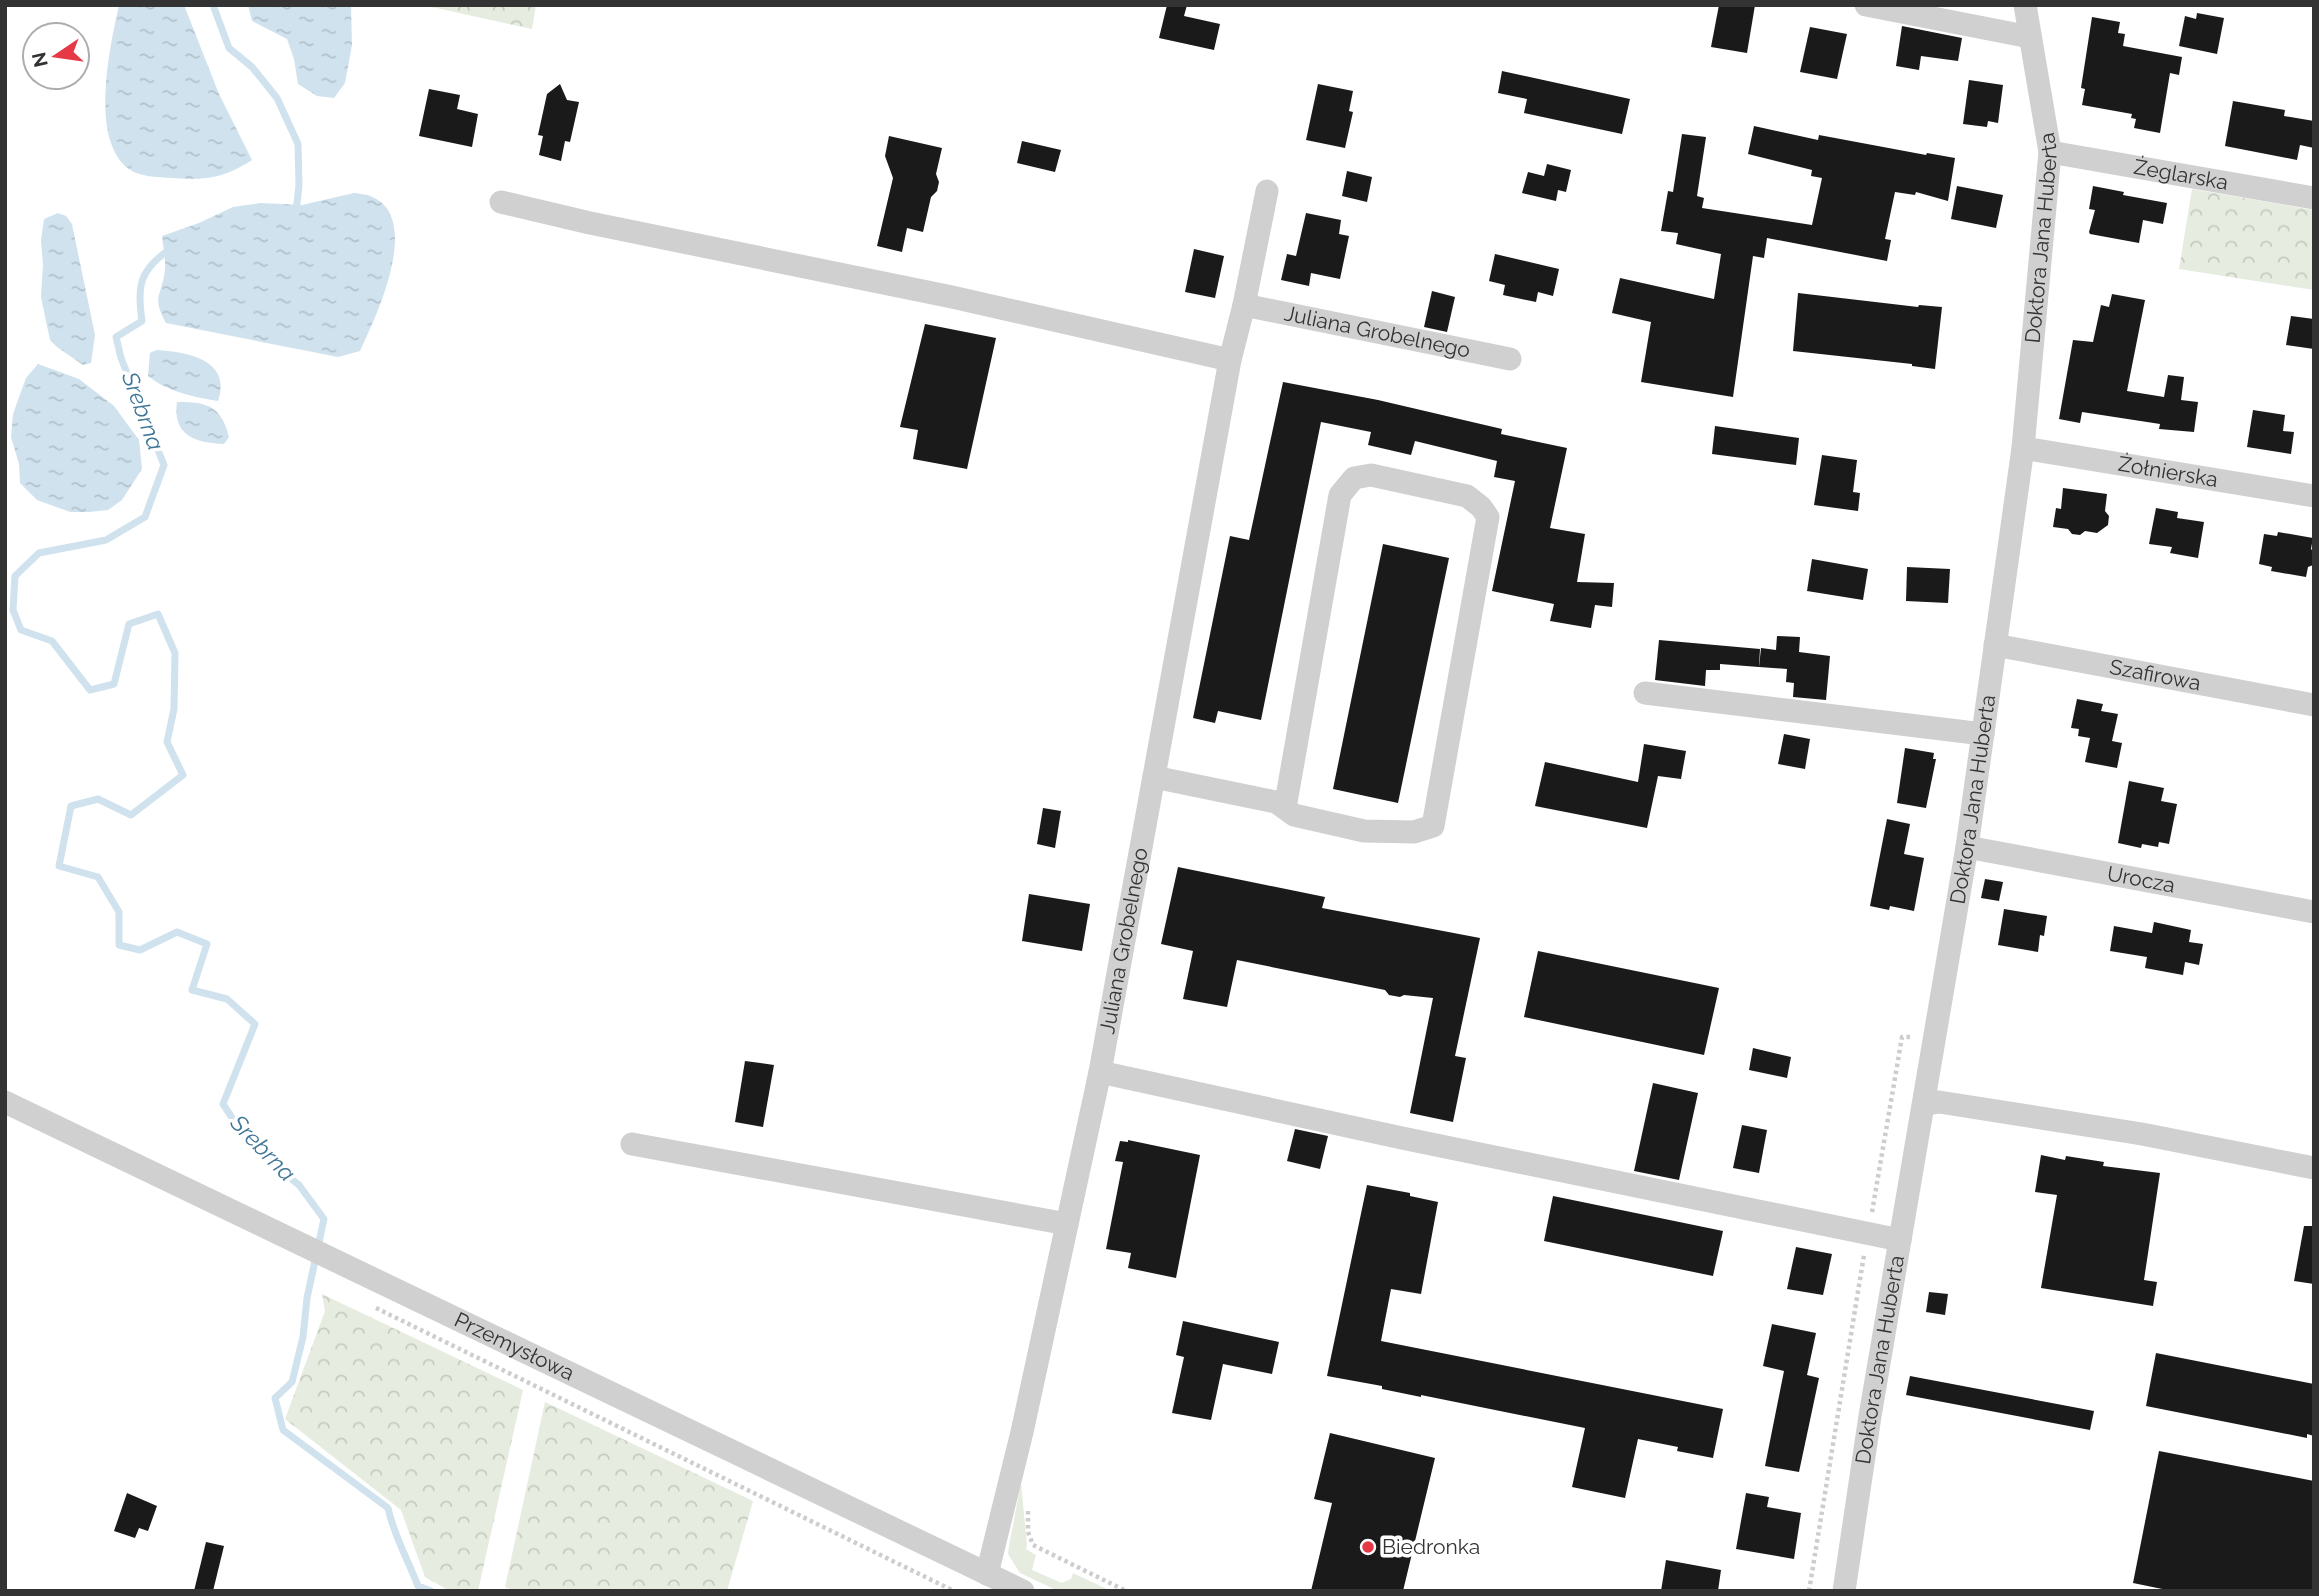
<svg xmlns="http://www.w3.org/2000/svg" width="2319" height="1596" font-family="Raleway,sans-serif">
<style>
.grass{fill:#e6ecdf}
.forest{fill:url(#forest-crowns)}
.water{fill:url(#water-ripples)}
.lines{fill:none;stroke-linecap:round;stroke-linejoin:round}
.stream{stroke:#cfe2ee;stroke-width:7}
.building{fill:#1a1a1a}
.path{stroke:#cdcdcd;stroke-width:4.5;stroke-dasharray:3.5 3.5;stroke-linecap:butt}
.minor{stroke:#d0d0d0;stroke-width:23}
.poi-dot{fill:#e63946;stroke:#fff;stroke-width:2.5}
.labels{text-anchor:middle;stroke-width:7;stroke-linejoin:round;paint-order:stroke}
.street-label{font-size:21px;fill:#333;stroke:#fff}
.poi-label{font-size:21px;fill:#333;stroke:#fff;text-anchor:start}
.water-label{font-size:23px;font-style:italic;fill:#3f7597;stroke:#fff}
</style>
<defs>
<pattern id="forest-crowns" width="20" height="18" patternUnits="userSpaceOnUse" patternTransform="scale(1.75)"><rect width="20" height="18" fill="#e6ecdf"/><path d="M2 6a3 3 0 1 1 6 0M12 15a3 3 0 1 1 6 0" fill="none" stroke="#c6cbc0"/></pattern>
<pattern id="water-ripples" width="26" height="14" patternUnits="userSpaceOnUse" patternTransform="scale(1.75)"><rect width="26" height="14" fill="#cfe2ee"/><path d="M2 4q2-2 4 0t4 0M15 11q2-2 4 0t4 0" fill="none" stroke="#b2c2cd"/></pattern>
</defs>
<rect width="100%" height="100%" fill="#fff"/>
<path class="grass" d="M1021,1483L1027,1545L1026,1549L1036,1555L1032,1570L1062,1583L1071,1579L1073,1573L1111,1591H1058L1020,1573L1008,1554L1009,1546Z"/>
<g class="forest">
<path d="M423,5H536L532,29Z"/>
<path d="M2192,189L2314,210V290L2179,269Z"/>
<path d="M322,1294L523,1390L478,1591H450L425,1577L401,1510L285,1419L325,1311Z"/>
<path d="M545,1402L753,1501L727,1591H515L505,1587Z"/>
</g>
<g class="water">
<path d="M119,5H184L219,94L252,160C222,179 206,180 171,178C158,177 140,177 129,169C89,140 110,46 119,5Z"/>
<path d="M248,5H351L352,45L345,83L334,98L317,96L298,84L294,59L287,39L252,21Z"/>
<path d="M354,193C359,194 366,194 370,196C424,216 376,317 360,351L338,357L166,323C151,296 162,296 165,270C166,259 163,247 162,236L199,223L233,207L261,203L302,205Z"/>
<path d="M58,213L66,216L72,224L95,335L91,363L83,365L57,347L50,340L41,297L43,265L41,240L44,219Z"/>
<path d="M157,350C186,352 232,359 218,401C194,397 168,392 148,376L150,353Z"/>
<path d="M38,364L79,379L114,406L139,440L142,469L122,500L108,510L89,512H70L37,500L20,483L19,464L11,437L13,414L26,378Z"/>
<path d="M177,402C208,402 221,406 229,437L224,444C195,443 172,435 177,402Z"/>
</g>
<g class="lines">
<g class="stream">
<path d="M213,5L229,48L252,67L277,98L298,144L299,185L296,212"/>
<path d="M169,250C139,270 137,287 142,321L116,337L121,358L164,465L145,517L106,540L39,553L15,576L13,610L21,630L52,641L90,690L114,684L129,624L158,614L175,653L174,709L167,742L183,775L131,815L98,799L71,806L59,866L98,877L119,912V945L140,950L177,932L207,944L192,990L227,999L255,1024L223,1104L240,1130L265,1158L299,1185L324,1219L307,1298L303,1337L292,1382L275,1398L283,1430L388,1508C394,1536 408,1560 418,1586L431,1591"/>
</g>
</g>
<g class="building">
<path d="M1167,5H1187L1184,16L1220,24L1214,50L1159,38Z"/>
<path d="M1719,5H1755L1747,53L1711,47Z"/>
<path d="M2197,13L2224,18L2217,54L2179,46L2185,16L2196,19Z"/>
<path d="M2092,17L2120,22L2118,33L2125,34L2123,46L2182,57L2179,75L2170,73L2160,133L2134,128L2136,119L2131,118L2132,114L2082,105L2085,89L2081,88Z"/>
<path d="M1902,26L1962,38L1958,61L1921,56L1919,70L1896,66Z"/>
<path d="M1810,27L1847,34L1837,79L1800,72Z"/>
<path d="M1502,71L1630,99L1622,134L1524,113L1527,99L1498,93Z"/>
<path d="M1969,80L2003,85L1998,123L1988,121L1987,127L1963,124Z"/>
<path d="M560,84L567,100L579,102L570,142L565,141L561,161L539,155L543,136L538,135L547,94Z"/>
<path d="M1318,84L1353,91L1349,111L1353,112L1345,148L1306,140Z"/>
<path d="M429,89L460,95L457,109L478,114L472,147L419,136Z"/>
<path d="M2233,101L2285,110L2284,116L2314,121V148L2300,145L2297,160L2225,146Z"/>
<path d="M1754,126L1818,140L1819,135L1926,155L1927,153L1955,158L1948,201L1916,192L1915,195L1895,192L1885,239L1891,240L1887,261L1767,238L1764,258L1753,256L1733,397L1641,382L1651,322L1612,313L1620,278L1714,299L1721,254L1676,244L1678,233L1661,231L1668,191L1673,192L1682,134L1706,137L1697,196L1704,198L1702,208L1812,225L1822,178L1811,176L1812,170L1748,154Z"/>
<path d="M889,136L942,148L936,174L939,182L937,191L931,197L923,232L907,228L902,252L877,246L893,178L885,156Z"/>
<path d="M1022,141L1061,150L1055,172L1017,163Z"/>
<path d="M1547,164L1571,170L1566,192L1558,190L1556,201L1522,193L1528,172L1544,176Z"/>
<path d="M1347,171L1372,177L1367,202L1342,196Z"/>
<path d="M1957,186L2003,195L1996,228L1951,219Z"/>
<path d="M2093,186L2124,192L2123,195L2167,203L2163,224L2143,220L2139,243L2090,234L2089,232L2095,210L2089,209Z"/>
<path d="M1306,213L1341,220L1339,234L1349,236L1340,279L1311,273L1309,286L1281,280L1287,254L1296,256Z"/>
<path d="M1194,249L1224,256L1215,298L1185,292Z"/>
<path d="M1495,254L1559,269L1553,296L1538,292L1536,302L1503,295L1505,285L1489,281Z"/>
<path d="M1432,291L1455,297L1447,332L1424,327Z"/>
<path d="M1798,293L1918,307L1919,305L1942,307L1935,369L1912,366V364L1793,351Z"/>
<path d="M2112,294L2145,300L2127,391L2164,397L2168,375L2184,377L2181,400L2198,402L2194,432L2159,429L2160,424L2082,412L2080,423L2059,419L2073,340L2093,342L2101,305L2109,307Z"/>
<path d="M2291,316L2314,319V349L2286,345Z"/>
<path d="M925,324L996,338L967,469L913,459L918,430L900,427Z"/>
<path d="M1283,382L1378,400L1502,429L1501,434L1567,448L1550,528L1585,534L1577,582L1614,583L1612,607L1595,605L1591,628L1550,621L1554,604L1492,591L1515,481L1494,477L1497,461L1415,441L1411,455L1368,445L1371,432L1321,422L1261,720L1218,711L1215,723L1193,718L1230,536L1249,540Z"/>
<path d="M2253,410L2285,415L2283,431L2294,432L2291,454L2247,447Z"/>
<path d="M1715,426L1799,438L1796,465L1712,454Z"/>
<path d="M1822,455L1857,460L1853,492L1860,493L1858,511L1814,505Z"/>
<path d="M2063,488L2107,494L2105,511L2109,516L2108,525L2097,533L2085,531L2080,535L2072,534L2068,529L2053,527L2056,508L2061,509Z"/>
<path d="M2156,508L2178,512L2177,518L2204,522L2198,558L2170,553L2172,547L2149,544Z"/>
<path d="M2278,532L2313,538L2311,549L2314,552L2313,565L2308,567L2306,577L2271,571L2272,567L2259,564L2264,534L2277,536Z"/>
<path d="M1383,544L1449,558L1398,803L1333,789Z"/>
<path d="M1812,559L1868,569L1863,600L1807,591Z"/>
<path d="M1907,567L1950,569L1948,603L1906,601Z"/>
<path d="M1777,636L1800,637L1799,652L1830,656L1826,700L1793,697L1794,683L1786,682L1787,669L1759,667L1761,648L1776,650Z"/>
<path d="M1659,640L1760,649L1759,667L1720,664V670H1706L1705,686L1655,680Z"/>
<path d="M2077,699L2103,704L2101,711L2118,714L2112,741L2122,743L2117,768L2085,762L2090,738L2078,736L2079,729L2071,728Z"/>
<path d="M1784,734L1810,739L1805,769L1778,764Z"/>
<path d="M1644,744L1686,751L1681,779L1658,776L1647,828L1535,806L1545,762L1638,782Z"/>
<path d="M1905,748L1934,753L1933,759H1936L1926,808L1897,803Z"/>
<path d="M2129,781L2164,788L2161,801L2177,804L2169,844L2159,842L2158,847L2142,844L2141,848L2118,843Z"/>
<path d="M1043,808L1061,811L1055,848L1037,844Z"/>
<path d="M1887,819L1910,824L1904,854L1924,858L1914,911L1890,906L1889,910L1870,906Z"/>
<path d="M1178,867L1325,897L1322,908L1480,938L1455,1056L1466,1058L1453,1122L1410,1113L1433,998L1404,995L1400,997L1389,995L1385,990L1237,960L1227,1007L1183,999L1193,951L1161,944Z"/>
<path d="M1985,879L2003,882L1999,901L1981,898Z"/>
<path d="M1029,894L1090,904L1082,951L1022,941Z"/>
<path d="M2004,909L2047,916L2044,936L2040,935L2038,952L1998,945Z"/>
<path d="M2154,922L2191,930L2189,942L2203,944L2199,965L2185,962L2183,975L2145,968L2147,957L2110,951L2114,926L2152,933Z"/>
<path d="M1538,951L1719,988L1704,1055L1524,1017Z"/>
<path d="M1753,1048L1791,1057L1787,1078L1749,1070Z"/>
<path d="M745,1061L774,1065L763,1127L735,1122Z"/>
<path d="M1653,1083L1698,1093L1679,1180L1634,1171Z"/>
<path d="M1742,1125L1767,1130L1759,1173L1733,1168Z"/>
<path d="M1295,1129L1328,1136L1320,1169L1287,1161Z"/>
<path d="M1128,1140L1200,1155L1176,1278L1128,1268L1131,1253L1106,1249L1123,1162L1115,1161L1120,1141L1128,1142Z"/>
<path d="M2041,1155L2065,1160L2066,1156L2104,1162L2103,1166L2160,1173L2144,1280L2157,1282L2153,1306L2041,1288L2057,1195L2035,1192Z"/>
<path d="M1367,1185L1410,1193V1196L1438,1202L1421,1294L1391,1289L1381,1341L1723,1409L1713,1458L1677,1451L1678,1447L1638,1439L1625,1498L1572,1487L1585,1428L1421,1395V1397L1382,1389V1386L1327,1376Z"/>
<path d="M1553,1196L1723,1231L1713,1276L1544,1241Z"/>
<path d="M2304,1226H2314V1284L2294,1281Z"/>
<path d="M1796,1247L1832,1254L1823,1295L1787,1289Z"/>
<path d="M1929,1292L1948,1294L1945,1315L1926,1312Z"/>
<path d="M1183,1321L1279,1342L1272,1374L1223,1364L1211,1420L1172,1413L1184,1357L1176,1355Z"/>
<path d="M1772,1324L1816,1333L1807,1375L1819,1378L1799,1472L1765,1466L1784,1371L1763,1366Z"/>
<path d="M2156,1353L2314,1384V1436L2307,1434V1438L2146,1406Z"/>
<path d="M1910,1376L2094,1411L2090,1430L1906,1395Z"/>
<path d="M1330,1433L1435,1458L1403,1591H1311L1332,1503L1314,1499Z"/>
<path d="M2159,1451L2314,1481V1591H2172L2133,1583Z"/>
<path d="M127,1493L157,1506L148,1531L139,1528L135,1538L114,1531Z"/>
<path d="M1746,1493L1769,1497L1767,1507L1801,1513L1794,1559L1736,1549Z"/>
<path d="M206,1542L224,1546L213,1591H194Z"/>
<path d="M1666,1560L1721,1570L1718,1591H1661Z"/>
</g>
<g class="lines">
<g class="path">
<path d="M1872,1212L1902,1037H1912"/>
<path d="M376,1308L954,1591"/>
<path d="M1028,1511V1532L1033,1545L1126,1591"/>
<path d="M1809,1591L1864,1255"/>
</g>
<g class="minor">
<path d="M1866,5L2030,37"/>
<path id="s1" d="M2050,152L2314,198"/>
<path d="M501,202L590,223L952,297L1230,360"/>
<path id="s2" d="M1244,305L1510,359"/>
<path id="s3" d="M2023,448L2314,496"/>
<path id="s4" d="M1995,645L2314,705"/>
<path d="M1645,693L1983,734"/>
<path d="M1154,777L1276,802L1294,815L1364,831L1414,832L1433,826L1488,517L1481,507L1467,496L1371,475L1354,478L1340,495L1285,808"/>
<path id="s5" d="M1967,847L2314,912"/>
<path d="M1100,1072L1402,1138L1900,1240"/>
<path id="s6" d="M5,1102L1023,1591"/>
<path d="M1924,1104L1939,1102L2142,1134L2314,1168"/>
<path d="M632,1144L1067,1224"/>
<path id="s7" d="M987,1574L1022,1432L1100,1072L1230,360L1244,305L1267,191"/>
<path id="s8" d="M1844,1591L1870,1416L1967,847L2023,448L2050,152L2025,5"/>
</g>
</g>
<circle class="poi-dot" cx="1368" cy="1547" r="7"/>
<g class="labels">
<g class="street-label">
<text dy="7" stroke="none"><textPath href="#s1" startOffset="133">Żeglarska</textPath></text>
<text dy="7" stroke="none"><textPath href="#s8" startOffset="1368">Doktora Jana Huberta</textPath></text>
<text dy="7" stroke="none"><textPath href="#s2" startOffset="136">Juliana Grobelnego</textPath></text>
<text dy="7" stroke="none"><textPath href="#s3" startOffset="147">Żołnierska</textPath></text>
<text dy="7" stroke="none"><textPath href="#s4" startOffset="163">Szafirowa</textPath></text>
<text dy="7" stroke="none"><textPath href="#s8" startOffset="802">Doktora Jana Huberta</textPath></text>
<text dy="7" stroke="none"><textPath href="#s5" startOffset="177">Urocza</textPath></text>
<text dy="7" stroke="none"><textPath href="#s7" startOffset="648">Juliana Grobelnego</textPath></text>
<text dy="7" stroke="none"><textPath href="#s6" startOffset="565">Przemysłowa</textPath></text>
<text dy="7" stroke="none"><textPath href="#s8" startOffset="234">Doktora Jana Huberta</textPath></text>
</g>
<g class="poi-label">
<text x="1382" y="1554">Biedronka</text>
</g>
<g class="water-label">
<text transform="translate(143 411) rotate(70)" y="8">Srebrna</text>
<text transform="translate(263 1148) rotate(46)" y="8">Srebrna</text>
</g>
</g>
<rect width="2319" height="1596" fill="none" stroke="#333333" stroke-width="14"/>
<g transform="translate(56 56) rotate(257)"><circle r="33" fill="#ffffff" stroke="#adadad" stroke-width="2"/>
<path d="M0-5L12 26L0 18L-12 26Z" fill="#e63946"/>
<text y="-10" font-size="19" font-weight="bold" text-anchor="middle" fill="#333333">N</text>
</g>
</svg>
